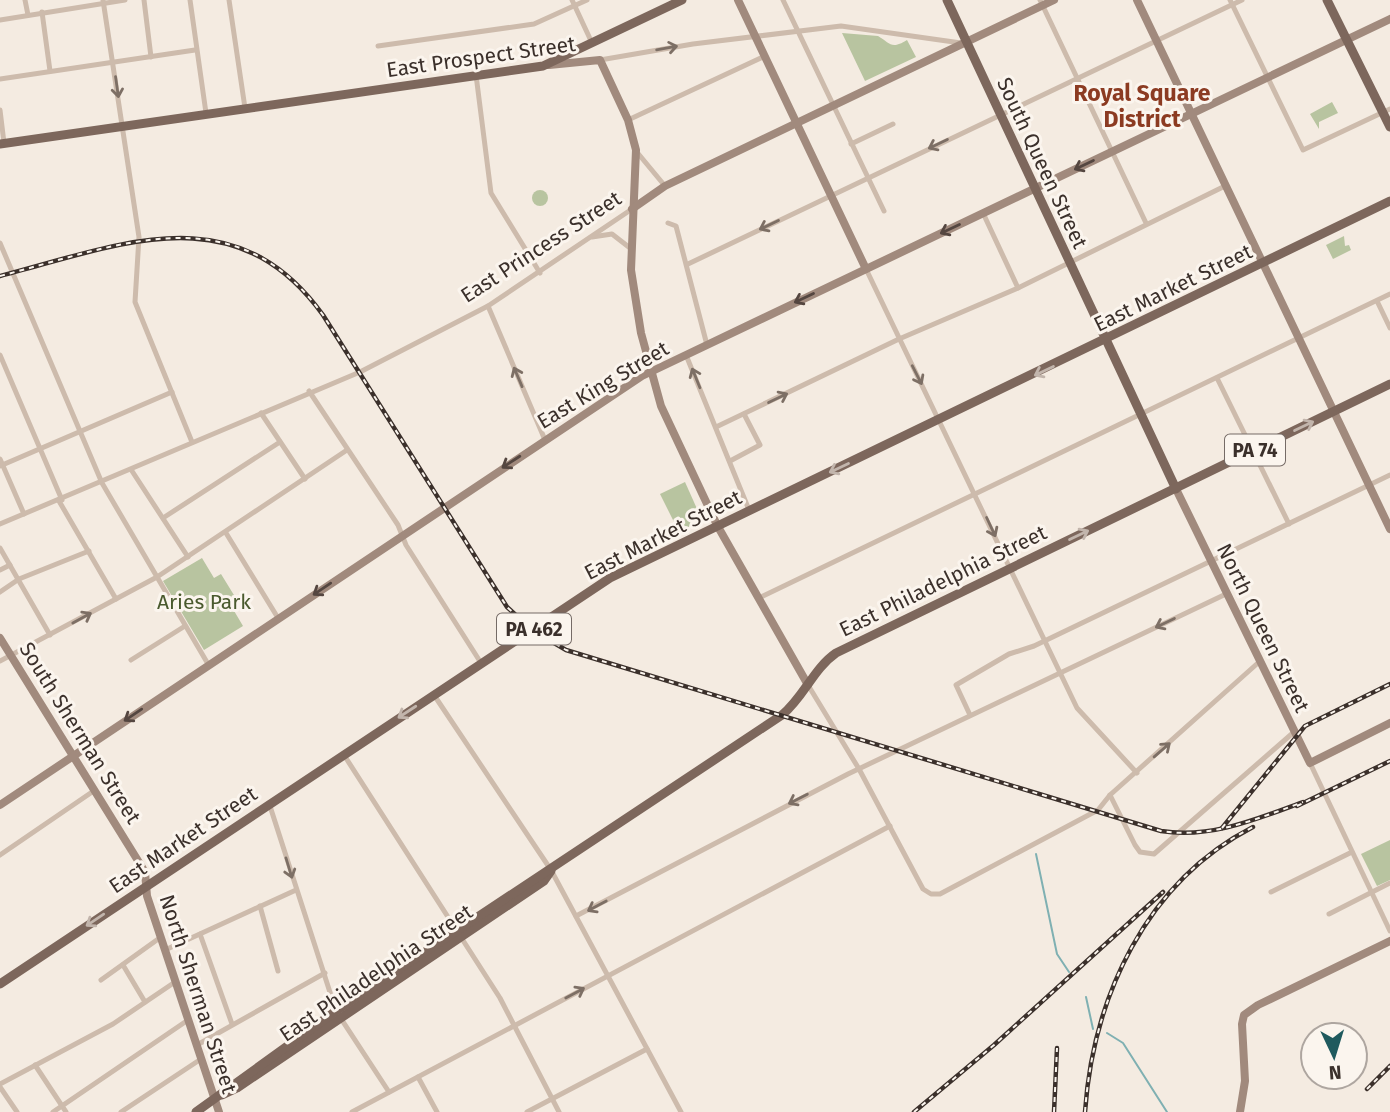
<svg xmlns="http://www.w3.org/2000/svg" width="1390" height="1112" font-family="'Fira Sans',sans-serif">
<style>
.green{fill:#b8c4a0}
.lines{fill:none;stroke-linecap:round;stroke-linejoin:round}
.stream{stroke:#7fb0b2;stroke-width:2}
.street{stroke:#cdbbac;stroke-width:5}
.secondary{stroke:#a18a7d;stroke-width:8}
.primary{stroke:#7d675c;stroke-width:9}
.rail-casing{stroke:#3b302b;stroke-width:4.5}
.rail{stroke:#fbf5ee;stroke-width:2;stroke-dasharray:5;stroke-linecap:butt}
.oneway{stroke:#7d6f65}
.oneway2{stroke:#544640}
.oneway3{stroke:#c2b5ac}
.labels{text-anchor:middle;stroke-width:6;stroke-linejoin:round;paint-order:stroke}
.shield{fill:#fbf5ee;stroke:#756b66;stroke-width:2}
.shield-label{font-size:19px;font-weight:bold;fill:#3b302b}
.street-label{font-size:21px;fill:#3b302b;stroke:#fbf5ee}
.park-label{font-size:21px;fill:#4a5a2e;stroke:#fbf5ee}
.neighbourhood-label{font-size:23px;font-weight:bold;fill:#8c3b22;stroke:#fbf5ee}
</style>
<rect width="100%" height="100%" fill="#f4ebe1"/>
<g class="green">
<path d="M842,33L878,36C890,43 891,50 907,40L916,57L865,81Z"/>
<path d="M1332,102L1338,113L1319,122V129L1310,114Z"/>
<circle cx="540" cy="198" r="8"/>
<path d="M1344,236L1345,246L1349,245L1351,250L1333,259L1326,245Z"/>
<path d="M685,482L702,520L679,532L660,494Z"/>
<path d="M202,558L214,578L221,574L237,600L230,604L243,626L204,650L163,581Z"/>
<path d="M1390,840V880L1377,886L1361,854Z"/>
</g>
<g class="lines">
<g class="stream">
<path d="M1036,854L1057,954L1069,972"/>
<path d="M1086,997L1093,1029"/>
<path d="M1107,1033L1123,1043L1167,1112"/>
</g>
<g class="street">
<path d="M25,0L28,15"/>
<path d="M103,0L139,237L135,302L192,442"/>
<path d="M144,0L151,57"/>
<path d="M190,0L206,113"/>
<path d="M229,0L245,108"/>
<path d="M572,0L592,43"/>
<path d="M783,0L884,211"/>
<path d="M1040,0L1146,223"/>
<path d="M1230,0L1303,150L1390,109"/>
<path d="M42,12L50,71"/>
<path d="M0,20L125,0"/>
<path d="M378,46L534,24L587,0"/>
<path d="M600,60L693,44L841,26L961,43"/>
<path d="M476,75L491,193L540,273"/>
<path d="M0,79L195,50"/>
<path d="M0,110L4,143"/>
<path d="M628,120L765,56"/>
<path d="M851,144L893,124"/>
<path d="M636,151L665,186"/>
<path d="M983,213L1018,288"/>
<path d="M668,223L676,226L707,345"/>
<path d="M592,237L612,234L630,248"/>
<path d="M0,243L102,483L208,664"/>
<path d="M688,264L1242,0"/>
<path d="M866,269L1077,708L1137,773"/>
<path d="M1377,301L1390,328"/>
<path d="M488,306L545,440"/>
<path d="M0,355L62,500"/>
<path d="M686,355L749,510"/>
<path d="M1217,378L1289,524"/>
<path d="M309,391L398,525L406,545L481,663"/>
<path d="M261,413L305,479"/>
<path d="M716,427L899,339L1018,288L1225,186"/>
<path d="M0,459L24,514"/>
<path d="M730,461L760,445L744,414"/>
<path d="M0,466L172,392"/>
<path d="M132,471L188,557"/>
<path d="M59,501L116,599"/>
<path d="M163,518L280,442"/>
<path d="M0,524L360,372L488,306L632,209"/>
<path d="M226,533L278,618"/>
<path d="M0,548L50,635"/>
<path d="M0,570L10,565"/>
<path d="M0,592L19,579L89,551"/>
<path d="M759,598L1390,294"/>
<path d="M131,660L185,626"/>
<path d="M0,661L157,577L347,450"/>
<path d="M808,685L859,769L923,889L931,894H940L1098,810L1110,795L1259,662"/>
<path d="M434,695L551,870L681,1112"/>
<path d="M970,715L956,685L1009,654L1034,646L1390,475"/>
<path d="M344,755L500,998L559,1112"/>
<path d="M1310,763L1390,931"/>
<path d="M1110,795L1135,845L1140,852L1154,854L1294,732"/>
<path d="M269,803L336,1011L389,1092"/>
<path d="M0,855L95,790"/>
<path d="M1271,892L1352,852"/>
<path d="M260,906L278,971"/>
<path d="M1329,914L1390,883"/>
<path d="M576,916L848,774L1226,594"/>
<path d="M200,934L232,1024"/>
<path d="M165,950L296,890"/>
<path d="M123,965L145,1002"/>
<path d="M101,980L161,937"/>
<path d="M197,1045L325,973"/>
<path d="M35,1065L66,1112"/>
<path d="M418,1077L437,1112"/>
<path d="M0,1084L113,1024L175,982"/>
<path d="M0,1087L17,1112"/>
<path d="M53,1112L188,1020"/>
<path d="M121,1112L201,1059"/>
<path d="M352,1112L890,826"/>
<path d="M527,1112L647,1049"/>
</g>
<g class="secondary">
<path d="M738,0L866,269"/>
<path d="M1137,0L1390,529"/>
<path d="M549,65L600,60L628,120L636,150L631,270L641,333L661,406L717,525L808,685"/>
<path d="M632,209L665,186L1054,0"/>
<path d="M1176,489L1310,763L1390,723"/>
<path d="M0,638L145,872L147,896L219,1112"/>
<path d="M0,805L642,376L1390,19"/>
<path d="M1240,1112L1245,1081L1242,1024L1244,1015L1258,1005L1390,941"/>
</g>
<g class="primary">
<path d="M947,0L1176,489"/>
<path d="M1327,0L1390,127"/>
<path d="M0,144L543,66L682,0"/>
<path d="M0,984L610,578L1390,201"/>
<path d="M222,1095L237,1088L544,881L551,871"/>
<path d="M196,1112L336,1011L782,715C804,697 813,669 836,653L1390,384"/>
</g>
<defs>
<g id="rail">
<path d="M0,276C120,245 235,193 323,315L507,607L532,630L566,650L1161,831C1210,839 1257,819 1303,802"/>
<path d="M1297,806L1390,761"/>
<path d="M1222,828L1305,726L1390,684"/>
<path d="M1367,1089L1390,1066"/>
<path d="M914,1112L994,1045L1163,892"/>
<path d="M1054,1112L1057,1048"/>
<path d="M1085,1112C1093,997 1146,882 1253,827"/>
</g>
</defs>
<use href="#rail" class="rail-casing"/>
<use href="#rail" class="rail"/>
</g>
<defs><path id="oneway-shaft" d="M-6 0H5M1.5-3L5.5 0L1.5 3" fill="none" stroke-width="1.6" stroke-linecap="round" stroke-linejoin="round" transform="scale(1.75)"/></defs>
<g class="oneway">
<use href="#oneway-shaft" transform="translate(667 48) rotate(-10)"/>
<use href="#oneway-shaft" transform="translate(117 87) rotate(82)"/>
<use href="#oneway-shaft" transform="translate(938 144) rotate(154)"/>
<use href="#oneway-shaft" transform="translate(769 225) rotate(154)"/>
<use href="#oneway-shaft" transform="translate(917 375) rotate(63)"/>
<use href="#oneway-shaft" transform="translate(518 377) rotate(-113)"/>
<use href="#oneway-shaft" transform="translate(696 378) rotate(-112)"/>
<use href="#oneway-shaft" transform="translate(778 398) rotate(-26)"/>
<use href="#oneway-shaft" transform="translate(991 527) rotate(65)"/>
<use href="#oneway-shaft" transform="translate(82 618) rotate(-29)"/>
<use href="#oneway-shaft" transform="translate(1165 623) rotate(154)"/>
<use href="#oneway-shaft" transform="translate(1162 750) rotate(-41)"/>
<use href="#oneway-shaft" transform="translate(798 799) rotate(153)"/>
<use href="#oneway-shaft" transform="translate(289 868) rotate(73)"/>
<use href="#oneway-shaft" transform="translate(597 906) rotate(152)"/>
<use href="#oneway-shaft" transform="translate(575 993) rotate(-28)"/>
</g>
<g class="oneway2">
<use href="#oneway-shaft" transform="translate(1084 165) rotate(154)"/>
<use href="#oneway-shaft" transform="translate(950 229) rotate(155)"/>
<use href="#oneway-shaft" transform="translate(804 298) rotate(155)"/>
<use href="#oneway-shaft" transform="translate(511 462) rotate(147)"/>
<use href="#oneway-shaft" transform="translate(322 589) rotate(146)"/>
<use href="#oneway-shaft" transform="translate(133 715) rotate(146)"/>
</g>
<g class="oneway3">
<use href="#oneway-shaft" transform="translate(1044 371) rotate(154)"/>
<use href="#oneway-shaft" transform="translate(1304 426) rotate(-26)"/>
<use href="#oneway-shaft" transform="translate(839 468) rotate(155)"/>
<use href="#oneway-shaft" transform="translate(1079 535) rotate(-26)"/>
<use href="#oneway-shaft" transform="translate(407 712) rotate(147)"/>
<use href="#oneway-shaft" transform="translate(95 920) rotate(146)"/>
</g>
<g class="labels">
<g class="shield">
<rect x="1225" y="434.5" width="60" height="31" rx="5"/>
<rect x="497" y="613.5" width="74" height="31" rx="5"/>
</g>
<g class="shield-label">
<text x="1255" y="457">PA 74</text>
<text x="534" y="636">PA 462</text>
</g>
<g class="street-label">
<text transform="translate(481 57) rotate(-8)" y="7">East Prospect Street</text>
<text transform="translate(1042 163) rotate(65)" y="7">South Queen Street</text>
<text transform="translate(541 247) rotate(-33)" y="7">East Princess Street</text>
<text transform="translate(1173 288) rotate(-26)" y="7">East Market Street</text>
<text transform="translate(603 385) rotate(-31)" y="7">East King Street</text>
<text transform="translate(663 535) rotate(-27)" y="7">East Market Street</text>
<text transform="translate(943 581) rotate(-26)" y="7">East Philadelphia Street</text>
<text transform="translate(1263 628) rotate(64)" y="7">North Queen Street</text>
<text transform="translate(80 733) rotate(58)" y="7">South Sherman Street</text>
<text transform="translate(183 840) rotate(-34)" y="7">East Market Street</text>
<text transform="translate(376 973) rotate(-34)" y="7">East Philadelphia Street</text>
<text transform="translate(198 994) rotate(72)" y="7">North Sherman Street</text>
</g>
<g class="park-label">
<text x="204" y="609">Aries Park</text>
</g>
<g class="neighbourhood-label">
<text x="1142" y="101">Royal Square<tspan x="1142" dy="26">District</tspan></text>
</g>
</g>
<g transform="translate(1334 1056) rotate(176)"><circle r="33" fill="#fbf5ee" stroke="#aea6a0" stroke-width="2"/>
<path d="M0-5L12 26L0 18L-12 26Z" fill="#1f5a5e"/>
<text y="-10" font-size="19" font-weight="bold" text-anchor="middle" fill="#3b302b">N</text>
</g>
</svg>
